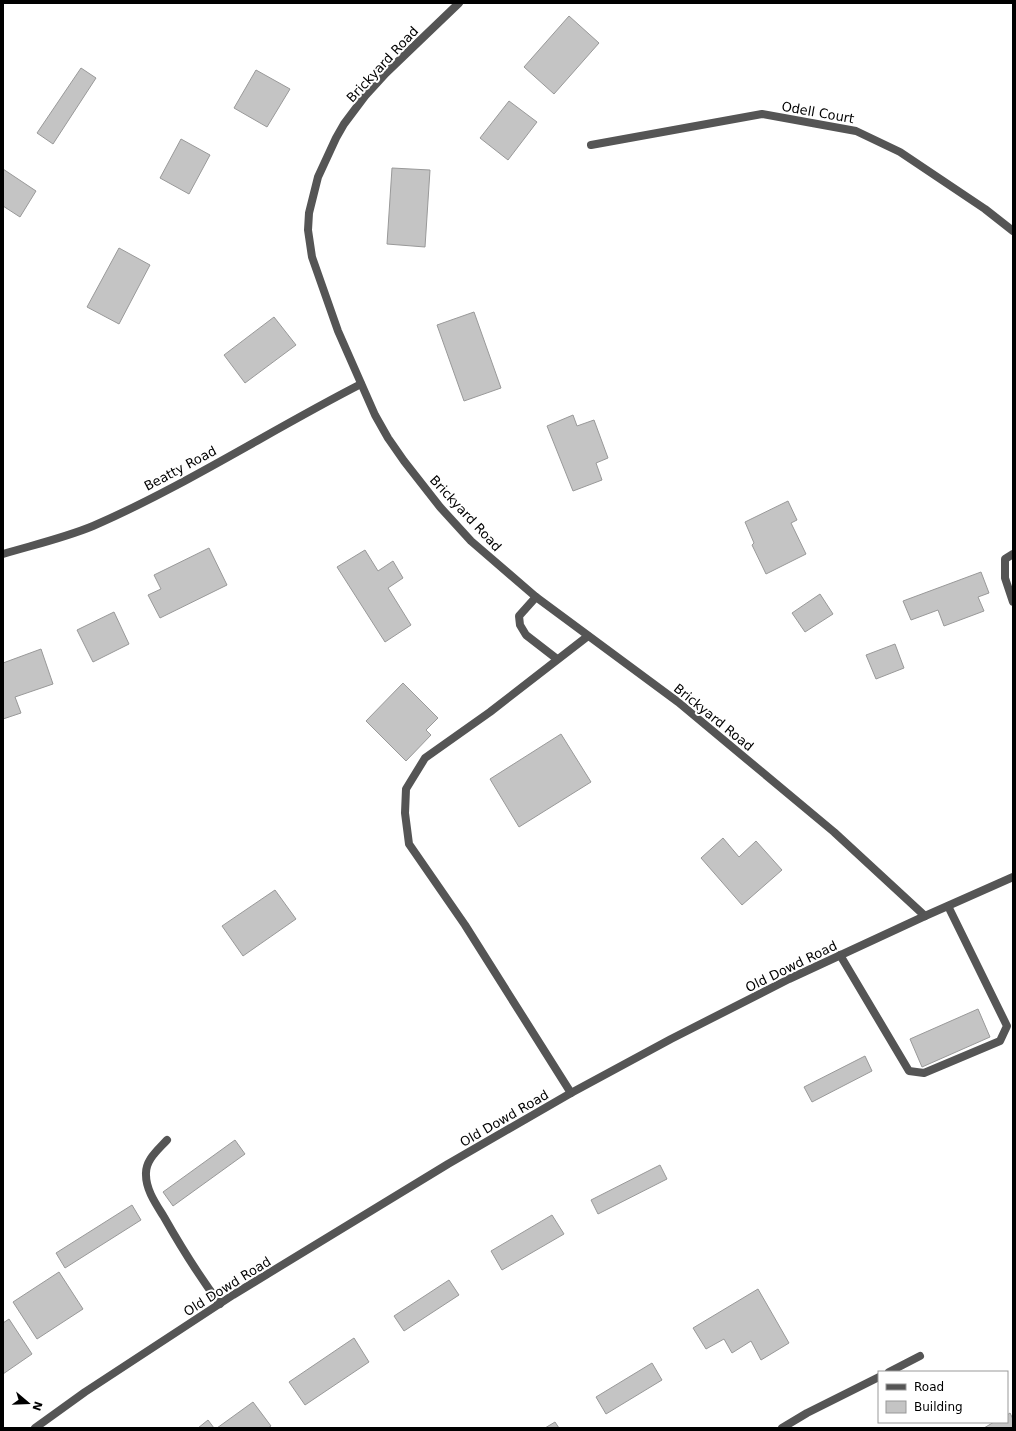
<svg xmlns="http://www.w3.org/2000/svg" width="1016" height="1431" font-family="'DejaVu Sans',sans-serif">
<style>
.building{fill:#c4c4c4;stroke:#999}
.lines{fill:none;stroke-linecap:round;stroke-linejoin:round}
.service{stroke:#555;stroke-width:8}
.minor{stroke:#555;stroke-width:8}
.tertiary{stroke:#555;stroke-width:8}
.labels{text-anchor:middle;stroke-width:4;stroke-linejoin:round;paint-order:stroke}
.street-label{font-size:13px;fill:#000;stroke:#fff}
</style>
<rect width="100%" height="100%" fill="#fff"/>
<g class="building">
<path d="M569,16L599,43L554,94L524,67Z"/>
<path d="M81,68L96,78L53,144L37,133Z"/>
<path d="M256,70L290,89L267,127L234,108Z"/>
<path d="M509,101L537,122L508,160L480,138Z"/>
<path d="M181,139L210,155L189,194L160,178Z"/>
<path d="M392,168L430,170L425,247L387,244Z"/>
<path d="M3,169L36,191L20,217L3,206Z"/>
<path d="M119,248L150,265L119,324L87,307Z"/>
<path d="M474,312L501,388L464,401L437,325Z"/>
<path d="M274,317L296,345L245,383L224,355Z"/>
<path d="M573,415L577,426L594,420L608,458L596,463L602,480L573,491L547,426Z"/>
<path d="M788,501L797,520L791,523L806,554L766,574L752,545L754,543L745,522Z"/>
<path d="M209,548L227,585L160,618L148,595L161,589L154,575Z"/>
<path d="M365,550L378,571L393,561L403,578L388,588L411,625L385,642L337,567Z"/>
<path d="M981,572L989,593L978,597L984,611L944,626L938,610L911,620L903,601Z"/>
<path d="M820,594L833,614L805,632L792,613Z"/>
<path d="M114,612L129,644L93,662L77,630Z"/>
<path d="M895,644L904,668L876,679L866,655Z"/>
<path d="M41,649L53,684L15,697L21,713L3,719V663Z"/>
<path d="M403,683L438,718L426,730L431,735L406,761L366,721Z"/>
<path d="M561,734L591,782L519,827L490,779Z"/>
<path d="M723,838L739,857L756,841L782,870L742,905L701,858Z"/>
<path d="M275,890L296,919L243,956L222,926Z"/>
<path d="M978,1009L990,1037L922,1067L910,1039Z"/>
<path d="M865,1056L872,1071L812,1102L804,1087Z"/>
<path d="M235,1140L245,1154L173,1206L163,1192Z"/>
<path d="M660,1165L667,1179L598,1214L591,1200Z"/>
<path d="M132,1205L141,1220L65,1268L56,1253Z"/>
<path d="M552,1215L564,1234L502,1270L491,1251Z"/>
<path d="M59,1272L83,1309L37,1339L13,1302Z"/>
<path d="M449,1280L459,1295L404,1331L394,1316Z"/>
<path d="M758,1289L789,1343L761,1360L751,1341L732,1353L724,1339L706,1349L693,1328Z"/>
<path d="M9,1319L32,1354L3,1374V1323Z"/>
<path d="M354,1338L369,1362L305,1405L289,1382Z"/>
<path d="M652,1363L662,1380L606,1414L596,1397Z"/>
<path d="M253,1402L271,1426L268,1428H217Z"/>
<path d="M1010,1413L1013,1419V1428H984L994,1422H1007V1415Z"/>
<path d="M208,1420L214,1428H198Z"/>
<path d="M555,1422L559,1428H545Z"/>
</g>
<g class="lines">
<g class="service">
<path d="M1013,554L1005,559V578L1013,602"/>
<path d="M536,597L519,616L520,625L526,635L557,659"/>
<path d="M840,955L909,1071L924,1073L1000,1041L1007,1026L948,906"/>
<path d="M571,1093L465,925L409,844L405,813L406,789L425,758L490,712L588,636"/>
<path d="M167,1140C158,1150 145,1160 146,1175C146,1190 156,1204 164,1217C181,1247 199,1276 220,1304"/>
</g>
<g class="minor">
<path d="M459,3L386,73L365,96L344,124L336,138L318,177L309,213L308,230L312,257L338,331L375,415L388,438L404,461L440,507L471,541L536,597L678,702L834,832L925,916"/>
<path d="M591,145L762,114L856,131L900,152L985,209L1013,231"/>
<path d="M3,554C33,545 64,538 93,526C185,486 271,430 361,384"/>
<path d="M889,1372L920,1356"/>
<path d="M782,1428L807,1413L879,1377"/>
</g>
<path class="tertiary" d="M35,1428L85,1392L233,1295L448,1164L571,1093L671,1039L789,979L925,916L1013,877"/>
</g>
<g class="labels">
<g class="street-label">
<text transform="translate(382 64) rotate(-47)" y="5">Brickyard Road</text>
<text transform="translate(818 112) rotate(10)" y="5">Odell Court</text>
<text transform="translate(180 468) rotate(-28)" y="5">Beatty Road</text>
<text transform="translate(466 513) rotate(47)" y="5">Brickyard Road</text>
<text transform="translate(714 717) rotate(39)" y="5">Brickyard Road</text>
<text transform="translate(791 966) rotate(-26)" y="5">Old Dowd Road</text>
<text transform="translate(504 1118) rotate(-30)" y="5">Old Dowd Road</text>
<text transform="translate(227 1286) rotate(-32)" y="5">Old Dowd Road</text>
</g>
</g>
<rect width="1016" height="1431" fill="none" stroke="#000000" stroke-width="8"/>
<rect x="878" y="1371" width="130" height="52" fill="#ffffff" stroke="#999999"/>
<rect x="886" y="1384" width="20" height="6" fill="#555555" stroke="#999999"/>
<text x="914" y="1391" font-size="12" fill="#000000">Road</text>
<rect x="886" y="1401" width="20" height="12" fill="#c4c4c4" stroke="#999999"/>
<text x="914" y="1411" font-size="12" fill="#000000">Building</text>
<g transform="translate(28 1403) rotate(109)" stroke="#ffffff" stroke-width="3" paint-order="stroke">
<path d="M0-3L7 15L0 10L-7 15Z" fill="#000000"/>
<text y="-6" font-size="11" font-weight="bold" text-anchor="middle" fill="#000000">N</text>
</g>
</svg>
